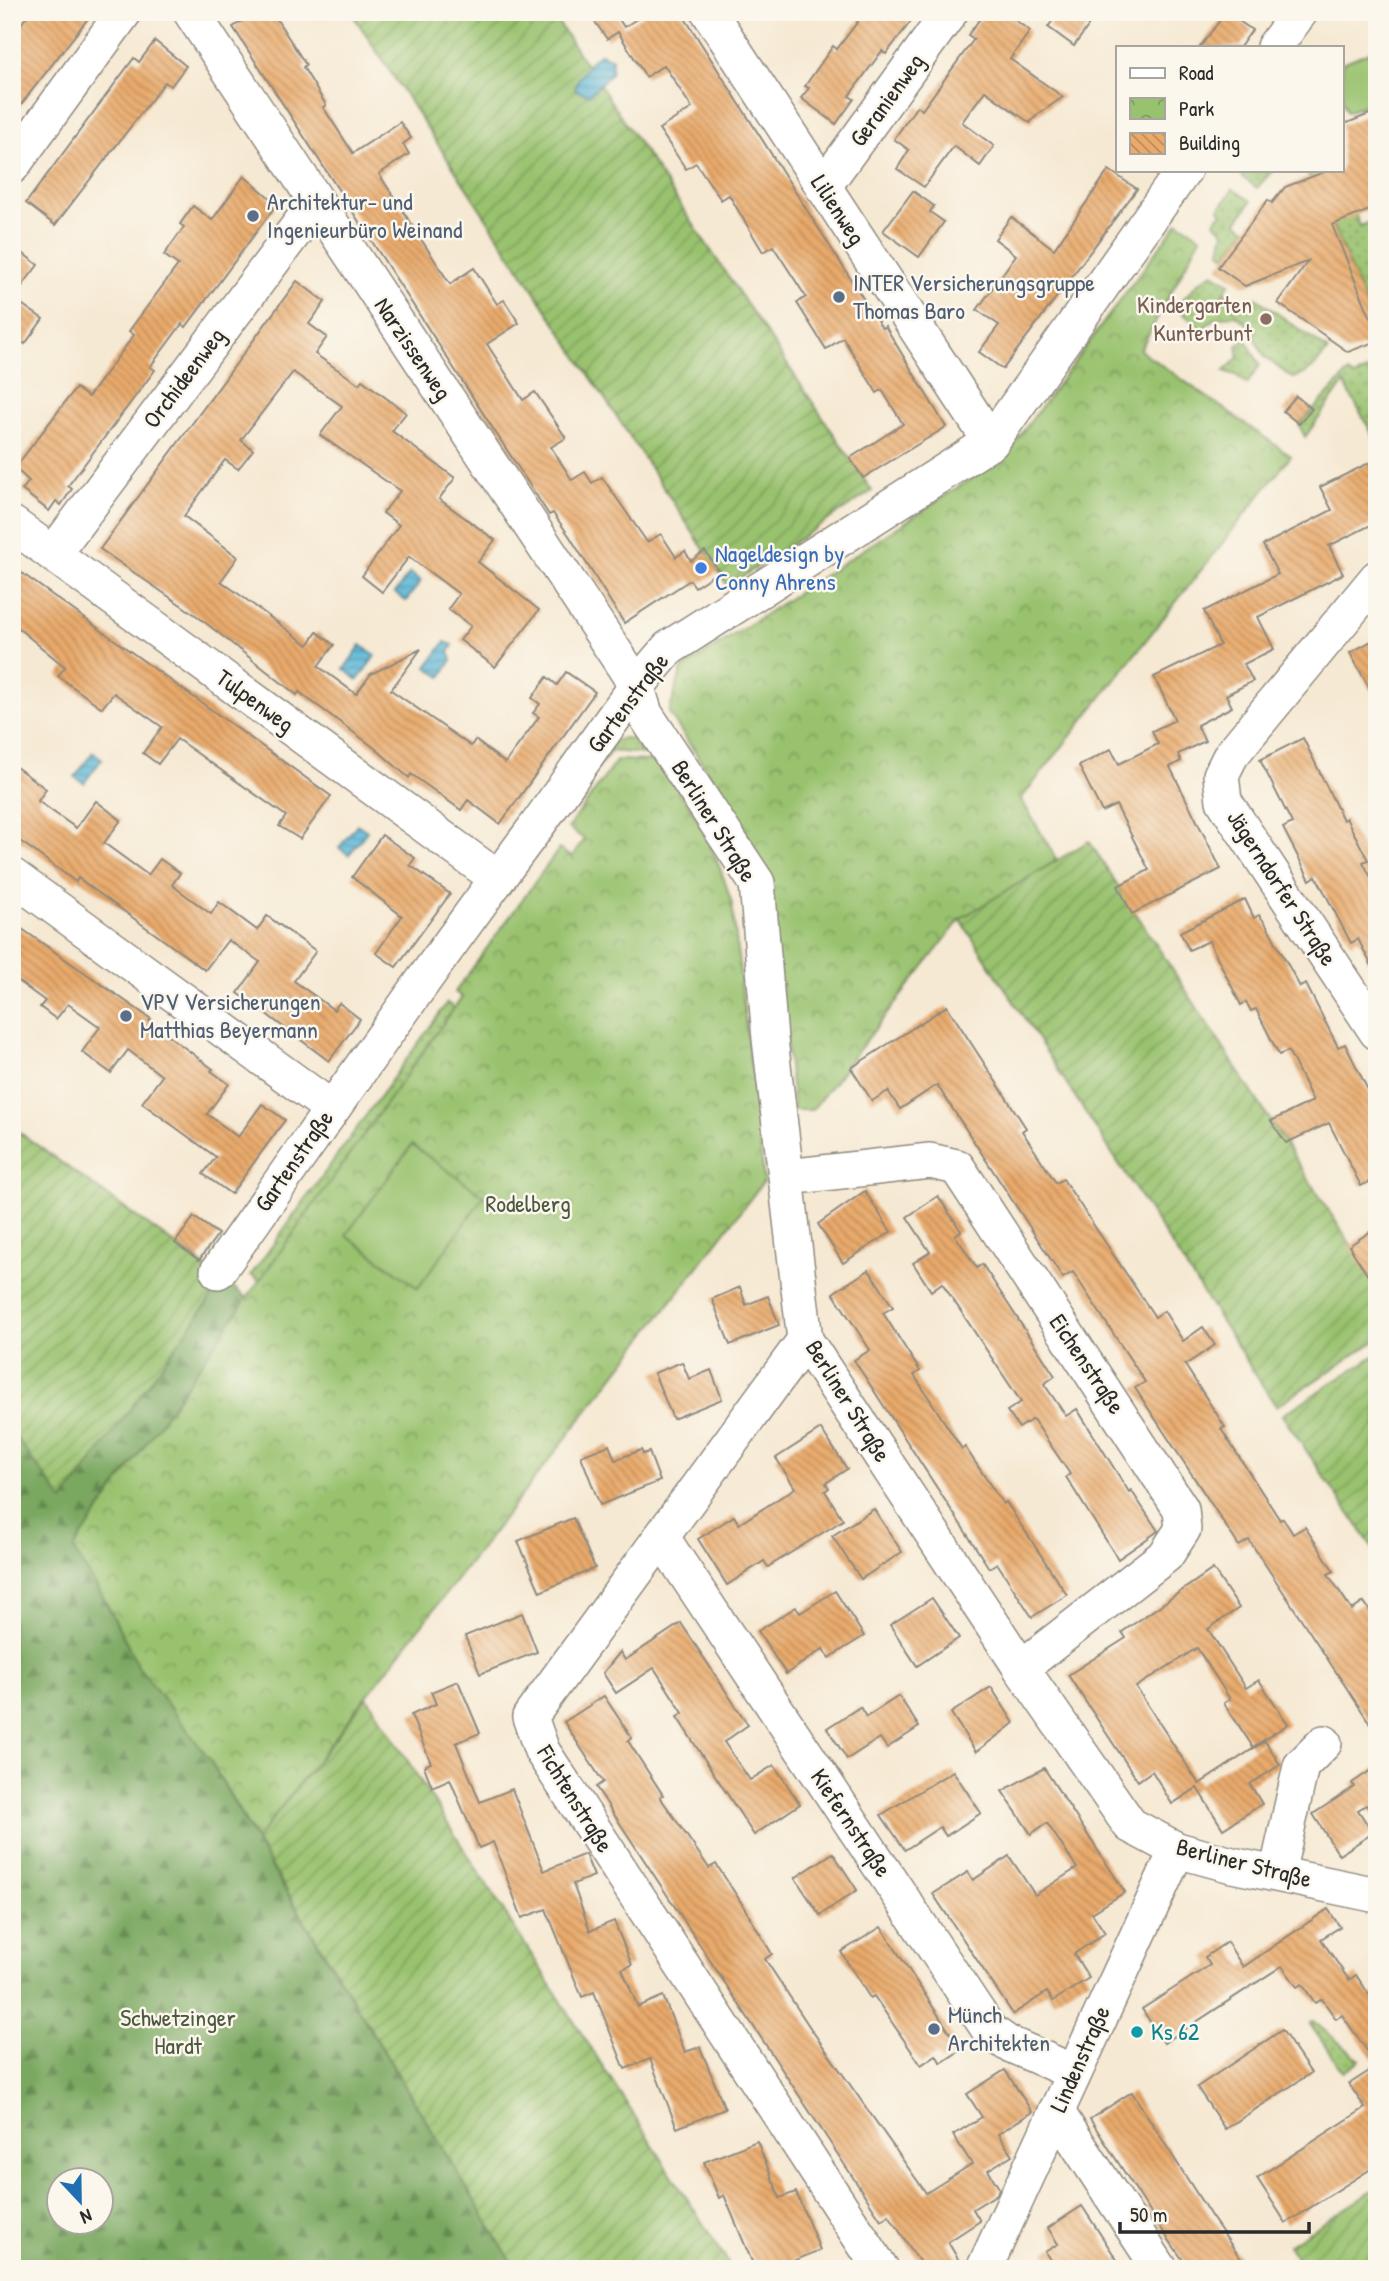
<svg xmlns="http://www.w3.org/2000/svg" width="1389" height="2281" font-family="'Patrick Hand',sans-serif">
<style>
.grass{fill:url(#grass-dots);stroke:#62764c;stroke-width:2}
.forest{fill:url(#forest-firs);stroke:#526a46;stroke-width:2;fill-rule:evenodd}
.park{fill:url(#park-crowns);stroke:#62764c;stroke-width:2}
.garden{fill:url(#garden-furrows);stroke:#62764c;stroke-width:2}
.pitch{fill:#99c26e;stroke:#62764c;stroke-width:2}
.water{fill:url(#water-rules);stroke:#427080;stroke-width:2}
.building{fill:url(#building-back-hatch)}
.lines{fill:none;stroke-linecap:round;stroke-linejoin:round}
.minor-casing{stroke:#908a7f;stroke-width:38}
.minor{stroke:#fff;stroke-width:35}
.service-dot{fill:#5c6f8a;stroke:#fbf7ec;stroke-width:2.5}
.education-dot{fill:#8d6e63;stroke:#fbf7ec;stroke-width:2.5}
.shop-dot{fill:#3f7fe0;stroke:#fbf7ec;stroke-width:2.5}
.culture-dot{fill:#0f9aa8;stroke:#fbf7ec;stroke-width:2.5}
.labels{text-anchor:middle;stroke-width:5;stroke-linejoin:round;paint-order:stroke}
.street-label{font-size:24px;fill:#2b2b2b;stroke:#fbf7ec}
.service-label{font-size:24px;fill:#4e5e75;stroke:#fbf7ec;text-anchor:start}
.education-label{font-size:24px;fill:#785e54;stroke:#fbf7ec;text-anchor:end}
.shop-label{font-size:24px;fill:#366cbe;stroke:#fbf7ec;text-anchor:start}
.park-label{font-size:24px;fill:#4c583f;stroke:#fbf7ec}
.culture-label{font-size:24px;fill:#0d838f;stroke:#fbf7ec;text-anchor:start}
</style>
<defs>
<pattern id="grass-dots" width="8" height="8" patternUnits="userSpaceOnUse" patternTransform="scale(1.75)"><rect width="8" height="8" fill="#99c26e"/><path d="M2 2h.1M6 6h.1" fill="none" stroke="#7d9e5b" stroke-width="1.8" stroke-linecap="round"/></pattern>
<pattern id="forest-firs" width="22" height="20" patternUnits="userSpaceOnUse" patternTransform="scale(1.75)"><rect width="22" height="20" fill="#7aa861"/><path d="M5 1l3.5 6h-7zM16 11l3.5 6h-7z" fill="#648950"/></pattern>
<pattern id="park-crowns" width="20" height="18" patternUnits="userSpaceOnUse" patternTransform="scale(1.75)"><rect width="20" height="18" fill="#99c26e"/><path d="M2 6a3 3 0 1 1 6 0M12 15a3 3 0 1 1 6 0" fill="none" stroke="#7d9e5b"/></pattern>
<pattern id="garden-furrows" width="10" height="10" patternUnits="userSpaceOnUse" patternTransform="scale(1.75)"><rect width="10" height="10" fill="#99c26e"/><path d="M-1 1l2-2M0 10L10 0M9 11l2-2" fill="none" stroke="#7d9e5b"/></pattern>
<pattern id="water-rules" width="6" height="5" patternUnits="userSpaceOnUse" patternTransform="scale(1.75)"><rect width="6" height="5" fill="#58b5d6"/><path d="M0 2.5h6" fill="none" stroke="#4993ae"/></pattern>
<pattern id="building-back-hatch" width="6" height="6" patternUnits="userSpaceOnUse" patternTransform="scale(1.75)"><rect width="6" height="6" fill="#e9aa6c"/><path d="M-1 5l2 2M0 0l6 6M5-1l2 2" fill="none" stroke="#bd8b59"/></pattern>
</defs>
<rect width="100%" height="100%" fill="#fbf7ec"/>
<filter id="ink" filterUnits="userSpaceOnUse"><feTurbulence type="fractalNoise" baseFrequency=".0143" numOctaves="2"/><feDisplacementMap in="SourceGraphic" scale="14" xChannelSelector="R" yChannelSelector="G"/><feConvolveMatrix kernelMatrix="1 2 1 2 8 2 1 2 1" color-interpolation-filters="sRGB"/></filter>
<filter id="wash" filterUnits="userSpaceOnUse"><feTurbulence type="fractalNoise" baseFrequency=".00686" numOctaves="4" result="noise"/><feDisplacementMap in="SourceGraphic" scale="28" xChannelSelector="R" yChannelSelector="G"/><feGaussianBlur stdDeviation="1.57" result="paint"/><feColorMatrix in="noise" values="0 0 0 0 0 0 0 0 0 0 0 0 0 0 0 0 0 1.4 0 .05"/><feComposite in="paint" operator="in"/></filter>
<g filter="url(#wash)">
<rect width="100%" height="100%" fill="#f6e9d3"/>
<g class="grass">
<path d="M1247,170H1273L1257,188L1242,177Z"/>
<path d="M1306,170H1331L1335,181L1341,180L1360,226L1377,220V333L1313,177L1309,178Z"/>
<path d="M1233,189L1251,201L1237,222L1246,229L1226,256L1220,251L1224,231L1214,222L1222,212L1219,209Z"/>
<path d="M1213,273L1230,283L1217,303L1221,305L1226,293L1232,308L1250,304L1256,298L1328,350C1318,362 1309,376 1292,378L1265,357L1247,324L1236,315L1215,318L1202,330L1178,309V305L1198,283Z"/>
<path d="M1245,338L1260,365L1247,384L1236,375L1224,371L1239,357L1237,346Z"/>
<path d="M1377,366V436L1374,437L1344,383L1305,437L1299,425L1348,373L1354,377Z"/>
<path d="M623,738L645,740L656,751L646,754L611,751L591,776L615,741Z"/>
<path d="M447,1003L468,1016L262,1283L251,1275Z"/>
<path d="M1312,2021H1313L1360,2060L1343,2072L1310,2024Z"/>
</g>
<path class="forest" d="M224,1280L247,1298L73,1549L106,1602L138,1666L209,1758L249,1830L516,2269H12V1432L63,1500ZM60,2180H102V2222H60Z"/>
<g class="park">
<path d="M1178,222L1201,237L1140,350L1291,456L1021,799L1057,860L960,920L812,1110H794L767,876L741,822L669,713L682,669L1004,457Z"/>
<path d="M617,760L654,761C691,797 718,855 732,904L764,1181L256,1840L209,1758L138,1666L106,1602L73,1549L247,1298L462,997L455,992L559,849L572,857L584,839L568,828Z"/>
</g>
<g class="garden">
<path d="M351,12H551L872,491L728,586Z"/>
<path d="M1089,841L1377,1285V1340L1276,1406L960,919Z"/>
<path d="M12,1127L224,1280L63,1501L12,1432Z"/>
<path d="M1377,1354V1554L1282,1415Z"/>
<path d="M367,1697L732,2269H516L256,1840Z"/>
<path d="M1377,2188V2269H1303L1288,2245Z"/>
</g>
<g class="pitch">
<path d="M1377,49V100L1347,112L1342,99V63Z"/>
<path d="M412,1145L484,1196L418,1288L346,1235Z"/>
</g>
<g class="water">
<path d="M600,54L612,59L611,73L589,95L576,90L575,85L591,60Z"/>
<path d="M410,573L421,581L406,601L395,593Z"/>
<path d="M445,642L453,645L449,652L452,660L441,677L427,667Z"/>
<path d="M361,645L375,656L358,680L344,669Z"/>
<path d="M93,752L102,759L84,783L75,777Z"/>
<path d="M357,824L367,831L349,855L339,848Z"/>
</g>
<g id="blocks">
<g class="building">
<path d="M30,12H93L12,116V36Z"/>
<path d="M256,12H272L306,65L303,67L326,105L323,107L353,153L400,122L411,138L403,144L409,154L379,174L450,284L474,268L497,304L504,300L519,323L487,344L523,400L535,392L566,438L551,447L572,480L585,472L592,483L602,477L647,542L661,534L676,557L685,551L691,561L705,551L719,571L695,587L690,580L624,623L570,537L553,513L549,515L233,27Z"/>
<path d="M588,12H614L624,27L648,12H681L882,328L885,326L946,427L863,478L850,458L903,424L882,390L877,393L843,338L826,349L797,303L806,297L773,246L763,252L729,195L721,200L696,163L686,169L659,129L692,108L664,65L646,77L618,32L607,39Z"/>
<path d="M865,12H899L911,21L886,54L882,51L849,96L854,99L836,124L801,98L809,88L805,86L833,46L837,49Z"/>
<path d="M985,12H1004L1030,31L1010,59L1063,97L1037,115L1030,123L985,91L962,122L994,146L980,166L954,146L924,187L897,169L909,150L894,139L917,106L922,110L974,39L968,35Z"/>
<path d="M1059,12H1071L1089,25L1074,46L1048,27Z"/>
<path d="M1226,12L1252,30L1240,47H1200Z"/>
<path d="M155,41L186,66L171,86L165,82L55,225L26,203L134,58L139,62Z"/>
<path d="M1377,111V207L1332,225L1377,333V341L1348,352L1278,303L1308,261L1245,286L1218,267L1268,200L1272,203L1285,187L1329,170H1342V125Z"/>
<path d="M1109,170L1137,189L1003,369L979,352L999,325L977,310L1016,255L995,239L1011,217L1054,249Z"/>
<path d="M244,176L277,204L186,327L182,324L150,367L155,370L68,486L72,489L61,505L56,501L49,511L22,490L29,481L15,468L76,388L88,397L134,335L129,331L178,265L164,255L184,227L180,224L193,206L212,220Z"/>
<path d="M913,191L934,206L930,212L944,222L919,257L883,231Z"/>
<path d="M12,245L38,265L13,298L43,319L25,344L12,335Z"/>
<path d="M297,281L325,302L309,324L327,337L315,354L359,384L362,380L406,413L392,431L455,478L439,499L495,540L478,562L539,610L495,667L460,640L471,626L448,609L459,594L409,557L382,592L362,576L399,525L383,513L400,491L320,435L342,406L293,372L241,440L253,450L238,469L225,460L184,516L238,557L221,581L308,645L317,632L334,645L318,666L356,694L371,674L421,649L391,690L471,746L475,740L505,763L539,717L533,713L540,704L532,698L547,677L557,685L566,672L595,692L500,824L468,800L461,810L411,774L409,778L376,749L299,692L297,695L197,616L100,549Z"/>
<path d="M1296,396L1312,409L1299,424L1283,411Z"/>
<path d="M1377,459V522L1329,546L1343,574L1258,617L1274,649L1244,664L1253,681L1226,695L1232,707L1197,725L1205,741L1178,754L1181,761L1170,767L1221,869L1132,914L1118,886L1149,870L1116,805L1102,812L1079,766L1111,749L1119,764L1158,744L1152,731L1175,720L1154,677L1220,645L1204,611L1278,574L1263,545L1332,510L1320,487Z"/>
<path d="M12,566L331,796L300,839L279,826L286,816L177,739L158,764L143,753L162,727L114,693L102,708L58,676L65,667L12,623Z"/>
<path d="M1377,638V702L1350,653Z"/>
<path d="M1303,738L1343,820L1346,818L1368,860L1363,862L1377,889V976L1358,939L1351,943L1316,876L1310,880L1283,828L1292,823L1260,760Z"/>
<path d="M12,764L46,789L38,801L76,828L96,801L121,820L104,843L148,875L160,859L180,873L172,885L211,914L219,902L257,930L267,916L316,951L294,981L334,1010L339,1003L360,1019L329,1061L238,993L260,962L228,940L205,970L78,878L76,882L12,835Z"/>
<path d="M382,835L415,858L410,865L450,894L396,967L376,953L402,916L352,877Z"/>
<path d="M1245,899L1254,918L1259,915L1266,924L1300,987L1306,984L1338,1047L1345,1044L1377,1108V1178L1361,1186L1329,1123L1286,1143L1271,1121L1313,1101L1293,1060L1288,1051L1279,1055L1256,1009L1251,1011L1246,1002L1241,1005L1209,941L1189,950L1180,932Z"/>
<path d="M12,922L151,1019L149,1021L213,1069L211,1071L229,1084L207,1114L238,1137L262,1104L285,1120L231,1194L203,1174L216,1157L142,1103L162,1076L128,1050L111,1073L82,1052L100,1027L68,1004L56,1019L40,1007L45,1001L12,977Z"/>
<path d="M947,1006L1026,1128L1022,1131L1056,1183L1063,1179L1155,1317L1164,1311L1183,1341L1203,1327L1215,1345L1185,1365L1225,1427L1221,1429L1280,1520L1283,1518L1293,1534L1305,1527L1334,1571L1328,1574L1352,1610L1364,1602L1377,1621V1734L1249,1540L1239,1546L1135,1388L1145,1382L1073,1272L1063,1278L937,1085L900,1109L888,1091L872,1101L851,1068Z"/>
<path d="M865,1191L891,1232L843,1263L818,1224Z"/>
<path d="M938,1196L961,1231L955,1235L977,1268L982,1264L1055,1376L1044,1384L1066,1416L1077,1409L1129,1492L1131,1490L1158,1531L1118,1559L1066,1477L1070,1474L1033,1419L1019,1428L1007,1411L1021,1402L942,1283L931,1291L913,1263L930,1252L907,1217Z"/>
<path d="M194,1217L218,1234L199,1260L175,1243Z"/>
<path d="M1377,1227V1290L1349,1246Z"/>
<path d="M869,1270L893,1307L883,1313L920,1371L914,1375L962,1449L965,1447L1003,1504L1006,1502L1067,1595L1032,1617L997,1563L989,1568L854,1360L870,1350L833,1293Z"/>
<path d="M740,1287L746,1305L768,1296L779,1325L730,1345L712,1299Z"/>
<path d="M682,1362L689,1379L711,1370L722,1399L673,1419L654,1373Z"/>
<path d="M821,1429L847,1469L826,1483L829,1488L825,1491L843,1520L768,1567L764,1561L727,1585L698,1539L734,1516L739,1524L795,1488L776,1458Z"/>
<path d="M609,1445L615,1460L641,1450L643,1454L649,1452L660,1481L600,1505L581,1456Z"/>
<path d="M874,1509L902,1552L861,1579L832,1536Z"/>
<path d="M573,1518L595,1568L540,1592L518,1541Z"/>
<path d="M1213,1569L1239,1608L1208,1629L1246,1688L1259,1680L1288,1724L1253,1747L1224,1703L1230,1699L1197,1648L1136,1687L1199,1784L1265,1741L1280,1765L1250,1784L1262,1804L1223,1829L1197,1788L1172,1804L1152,1771L1138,1781L1068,1675L1126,1638L1122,1632Z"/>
<path d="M835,1591L864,1636L829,1658L823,1649L786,1674L758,1631L796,1607L800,1613Z"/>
<path d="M932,1598L959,1638L917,1666L890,1625Z"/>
<path d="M522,1613L537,1652L480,1674L465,1636Z"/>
<path d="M681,1623L748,1725L724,1742L750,1780L774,1765L800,1804L754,1835L677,1717L683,1713L654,1668L616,1693L603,1673L620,1652L625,1660Z"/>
<path d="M458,1681L480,1733L456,1743L480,1802L512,1789L544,1871L585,1854L594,1876L573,1884L590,1931L614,1921L632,1965L622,1969L638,2007L663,1996L685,2052L700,2047L725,2109L677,2128L650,2059L625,2069L594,1992L582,1997L546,1909L522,1918L493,1842L479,1848L450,1779L432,1787L424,1766L431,1763L411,1715L436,1704L431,1692Z"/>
<path d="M991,1687L1014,1723L976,1752L951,1713Z"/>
<path d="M604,1696L632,1738L628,1741L663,1795L660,1797L709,1868L716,1864L739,1899L772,1954L765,1959L811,2029L926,2193L972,2164L953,2135L982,2117L967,2094L1005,2070L1032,2112L998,2134L1012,2155L988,2170L999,2188L997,2194L973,2209L980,2221L948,2242L964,2269H924L889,2215L881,2220L596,1787L603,1782L564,1722Z"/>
<path d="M899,1696L919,1727L887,1748L880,1738L847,1759L827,1728L860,1707L866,1717Z"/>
<path d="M1377,1766V1820L1366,1805L1358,1810L1373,1833L1339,1855L1313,1814L1354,1787L1352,1783Z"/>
<path d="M1044,1768L1125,1892L1092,1913L1105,1933L1074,1954L1089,1978L1053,2001L1047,1992L1013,2014L933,1894L968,1872L973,1880L1009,1856L1035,1895L1077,1868L1047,1823L1031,1834L1002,1791Z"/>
<path d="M953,1771L981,1813L946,1836L940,1827L905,1850L881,1815Z"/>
<path d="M833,1853L857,1890L820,1915L795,1878Z"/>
<path d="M1328,1909L1340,1927L1321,1939L1349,1980L1356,1975L1370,1996L1377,1991V2065L1342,2015L1336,2019L1322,1999L1315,2003L1302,1984L1297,1987L1282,1966L1164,2043L1142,2009L1210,1965L1205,1957L1227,1942L1243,1967Z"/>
<path d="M881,1927L961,2050L941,2063L936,2055L921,2065L874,1996L870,1998L841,1952Z"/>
<path d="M1282,2030L1311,2073L1225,2129L1197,2087Z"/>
<path d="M1377,2066V2165L1286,2223L1257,2178L1365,2108L1349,2084Z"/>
<path d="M1132,2092L1211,2216L1248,2269H1189L1154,2218L1090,2119Z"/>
<path d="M757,2141L780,2198L796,2192L820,2250L774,2269H755L724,2195L719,2198L704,2162Z"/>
<path d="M1082,2206L1123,2269H1056L1045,2252L1058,2244L1048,2228Z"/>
</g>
</g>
</g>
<g filter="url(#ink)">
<use href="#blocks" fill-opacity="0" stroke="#908a7f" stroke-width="2"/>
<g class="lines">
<defs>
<g id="minor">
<path d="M191,12L624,666L636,685L645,714L757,883L770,1039L805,1340L1021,1668L1130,1825L1177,1850L1232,1865L1377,1895"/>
<path d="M709,12L991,442"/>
<path d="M1274,47L1300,12"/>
<path d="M12,166L124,12"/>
<path d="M823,187L950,12"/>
<path d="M12,524L497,878"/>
<path d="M53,554L316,203"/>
<path d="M1377,578L1231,755L1221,775L1224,801L1377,1032"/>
<path d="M12,876L331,1108"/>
<path d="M787,1177L930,1161L957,1167L1181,1509L1183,1529L1166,1555L1021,1668"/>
<path d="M218,1271C322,1124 425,975 533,831C578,770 619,704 669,648L991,442L1184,170"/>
<path d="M805,1340L530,1717L542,1751L881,2269"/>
<path d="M662,1538L990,2031L1007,2043L1073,2072"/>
<path d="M1277,1874L1301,1766L1324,1743"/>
<path d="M1056,2111L1160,2269"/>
<path d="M984,2269L1177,1850"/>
</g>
</defs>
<use href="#minor" class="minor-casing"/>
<use href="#minor" class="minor"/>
</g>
</g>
<g class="service-dot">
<circle cx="253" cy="216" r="7"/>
<circle cx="839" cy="297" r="7"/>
<circle cx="126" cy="1016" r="7"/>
<circle cx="934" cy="2029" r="7"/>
</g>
<circle class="education-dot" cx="1266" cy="319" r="7"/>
<circle class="shop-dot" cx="701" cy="568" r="7"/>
<circle class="culture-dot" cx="1137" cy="2032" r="7"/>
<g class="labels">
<g class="street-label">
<text transform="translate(887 100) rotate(-54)" y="8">Geranienweg</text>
<text transform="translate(838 210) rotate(57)" y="8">Lilienweg</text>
<text transform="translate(413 349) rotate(56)" y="8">Narzissenweg</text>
<text transform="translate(184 378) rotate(-53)" y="8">Orchideenweg</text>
<text transform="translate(255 701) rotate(36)" y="8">Tulpenweg</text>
<text transform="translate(628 703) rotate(-53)" y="8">Gartenstraße</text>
<text transform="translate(714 821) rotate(58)" y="8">Berliner Straße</text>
<text transform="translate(1282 888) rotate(57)" y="8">Jägerndorfer Straße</text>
<text transform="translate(294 1161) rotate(-55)" y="8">Gartenstraße</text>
<text transform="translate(1087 1364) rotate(56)" y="8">Eichenstraße</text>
<text transform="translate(848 1401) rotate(58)" y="8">Berliner Straße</text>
<text transform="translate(575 1799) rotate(58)" y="8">Fichtenstraße</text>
<text transform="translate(851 1823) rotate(56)" y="8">Kiefernstraße</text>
<text transform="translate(1244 1863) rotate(14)" y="8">Berliner Straße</text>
<text transform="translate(1080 2059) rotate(-66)" y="8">Lindenstraße</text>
</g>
<g class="service-label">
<text x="267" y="210">Architektur- und<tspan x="267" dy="28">Ingenieurbüro Weinand</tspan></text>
<text x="853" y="291">INTER Versicherungsgruppe<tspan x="853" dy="28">Thomas Baro</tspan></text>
<text x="140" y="1010">VPV Versicherungen<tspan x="140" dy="28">Matthias Beyermann</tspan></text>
<text x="948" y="2023">Münch<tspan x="948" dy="28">Architekten</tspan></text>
</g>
<g class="education-label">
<text x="1252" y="313">Kindergarten<tspan x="1252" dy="28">Kunterbunt</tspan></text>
</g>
<g class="shop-label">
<text x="715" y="562">Nageldesign by<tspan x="715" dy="28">Conny Ahrens</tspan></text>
</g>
<g class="park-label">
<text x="528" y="1212">Rodelberg</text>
<text x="178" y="2026">Schwetzinger<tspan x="178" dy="28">Hardt</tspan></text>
</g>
<g class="culture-label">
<text x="1151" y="2040">Ks 62</text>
</g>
</g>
<rect width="1389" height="2281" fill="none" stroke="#fbf7ec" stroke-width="42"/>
<rect x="1116" y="46" width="228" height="126" fill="#fbf7ec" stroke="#a8a59f" stroke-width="2"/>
<rect x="1130" y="68" width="35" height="10" fill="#ffffff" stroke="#a8a59f" stroke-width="2"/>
<text x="1179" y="80" font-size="21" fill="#2b2b2b">Road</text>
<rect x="1130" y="98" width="35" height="21" fill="url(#park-crowns)" stroke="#a8a59f" stroke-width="2"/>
<text x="1179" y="116" font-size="21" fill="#2b2b2b">Park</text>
<rect x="1130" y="133" width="35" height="21" fill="url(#building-back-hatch)" stroke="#a8a59f" stroke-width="2"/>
<text x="1179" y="150" font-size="21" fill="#2b2b2b">Building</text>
<g transform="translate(80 2201) rotate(158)"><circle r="33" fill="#fbf7ec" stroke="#a8a59f" stroke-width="2"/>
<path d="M0-5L12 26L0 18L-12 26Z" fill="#1f6fb2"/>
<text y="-10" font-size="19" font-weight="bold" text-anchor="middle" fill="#2b2b2b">N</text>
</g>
<path d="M1120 2222v10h189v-10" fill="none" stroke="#2b2b2b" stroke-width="3.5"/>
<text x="1130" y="2222" font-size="21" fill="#2b2b2b" stroke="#fbf7ec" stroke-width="5" paint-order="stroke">50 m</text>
</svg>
